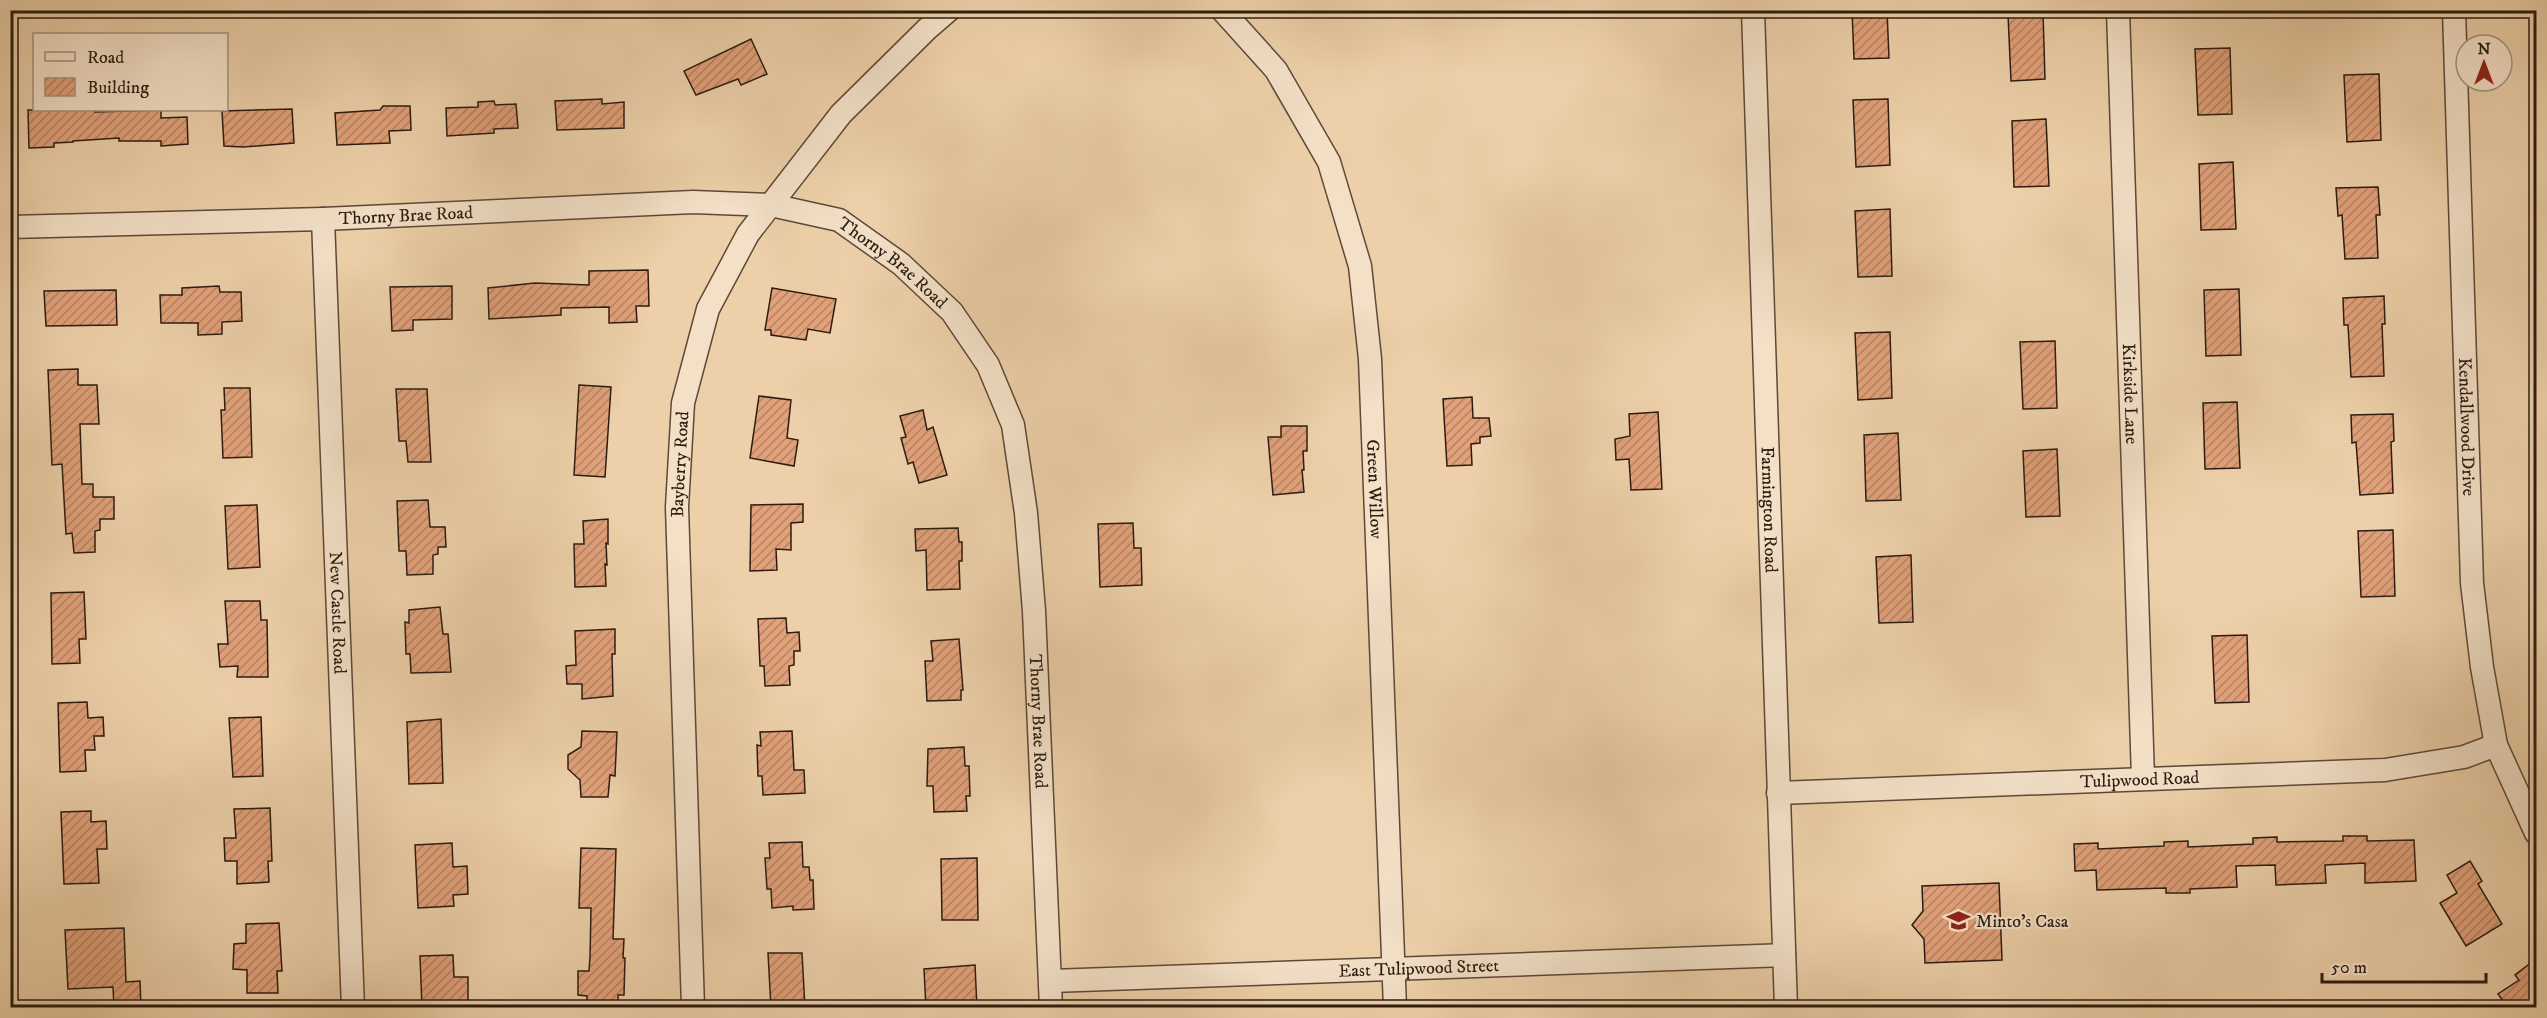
<svg xmlns="http://www.w3.org/2000/svg" width="2547" height="1018" font-family="'IM FELL DW Pica',serif">
<style>
.building{fill:url(#building-hatch);stroke:#2c1c11;stroke-width:1.5}
.lines{fill:none;stroke-linecap:round;stroke-linejoin:round}
.minor-casing{stroke:#5c4937;stroke-width:25}
.minor{stroke:#f3e0c7;stroke-width:22}
.labels{text-anchor:middle;stroke-width:4.5;stroke-linejoin:round;paint-order:stroke}
.street-label{font-size:18px;fill:#2c1c11;stroke:#f3e0c7}
.poi-label{font-size:18px;fill:#2c1c11;stroke:#f3e0c7;text-anchor:start}
</style>
<defs>
<pattern id="building-hatch" width="6" height="6" patternUnits="userSpaceOnUse" patternTransform="scale(1.5)"><rect width="6" height="6" fill="#e1a17a"/><path d="M-1 1l2-2M0 6l6-6M5 7l2-2" fill="none" stroke="#b78263"/></pattern>
</defs>
<rect width="100%" height="100%" fill="#edd0a9"/>
<filter id="stains"><feTurbulence type="fractalNoise" baseFrequency=".00333" numOctaves="4"/><feColorMatrix values="0 0 0 0 .2 0 0 0 0 .09 0 0 0 0 .02 0 0 0 .5 -.17"/></filter>
<radialGradient id="worn" r=".72"><stop offset=".6" stop-color="#630" stop-opacity="0"/><stop offset="1" stop-color="#630" stop-opacity=".3"/></radialGradient>
<g class="building">
<path d="M1852,10H1887L1889,58L1854,59Z"/>
<path d="M2043,13L2045,79L2011,81L2008,14Z"/>
<path d="M751,39L767,74L741,85L738,79L696,95L684,71Z"/>
<path d="M2230,48L2232,114L2198,115L2195,49Z"/>
<path d="M2379,74L2381,140L2347,142L2344,75Z"/>
<path d="M602,99V104L624,102V128L557,130L555,101Z"/>
<path d="M1888,99L1890,165L1856,167L1853,100Z"/>
<path d="M494,101L495,105L516,104L518,128L494,129V133L447,136L446,108L478,107V102Z"/>
<path d="M383,106H410L411,130L389,131L390,143L337,145L335,113L380,110Z"/>
<path d="M292,109L294,143L243,147L224,146L222,111Z"/>
<path d="M28,110H95V112L161,110V118L187,117L188,144L161,146V141H119V138L73,141V142L54,143V147L29,148Z"/>
<path d="M2046,119L2049,186L2014,187L2012,121Z"/>
<path d="M2233,162L2236,229L2201,230L2199,164Z"/>
<path d="M2378,187L2380,215H2376L2378,258L2345,259L2342,215L2338,216L2336,188Z"/>
<path d="M1890,209L1892,276L1858,277L1855,211Z"/>
<path d="M648,270L649,306H636L637,322L609,323V307L561,308V315L489,319L488,288L535,283L589,285V271Z"/>
<path d="M219,286L220,292H241L242,321L222,322V334L198,335V323H161L160,295H182V288Z"/>
<path d="M452,286V319L413,320V330L392,331L390,287Z"/>
<path d="M772,288L836,299L830,333L808,329L806,340L771,335V330H765Z"/>
<path d="M2239,289L2241,355L2206,356L2204,290Z"/>
<path d="M116,290L117,325L46,326L44,291Z"/>
<path d="M2384,296L2385,324H2382L2384,376L2351,377L2348,325H2344L2343,298Z"/>
<path d="M1890,332L1892,398L1858,400L1855,333Z"/>
<path d="M2055,341L2057,408L2023,409L2020,342Z"/>
<path d="M78,369V385H97L99,424H80L82,484H93V497H114V519H100V530L95,531V552L74,553L72,533L66,534L62,464L52,465L48,370Z"/>
<path d="M579,385L611,387L605,477L574,475Z"/>
<path d="M224,388H250L252,457L223,458L221,410H225Z"/>
<path d="M396,389H427L431,462H408L406,441H399Z"/>
<path d="M759,396L791,400L787,438L798,440L794,466L750,458Z"/>
<path d="M1472,397L1473,418H1489L1491,436L1480,437V443L1471,444L1472,465L1447,466L1443,399Z"/>
<path d="M2237,402L2240,468L2205,469L2203,403Z"/>
<path d="M923,410L927,430L933,427L947,475L919,483L913,462L908,464L901,438L906,437L900,416Z"/>
<path d="M1658,412L1662,489L1631,490L1629,459L1616,460L1615,439L1630,436L1629,414Z"/>
<path d="M2393,414L2394,441L2391,442L2393,493L2360,495L2356,442L2352,443L2351,415Z"/>
<path d="M1281,426H1307V451H1303L1304,470H1302L1304,492L1273,495L1268,437H1281Z"/>
<path d="M1898,433L1901,500L1866,501L1864,435Z"/>
<path d="M2057,449L2060,516L2026,517L2023,451Z"/>
<path d="M428,500L430,527H445L446,547H438V554L433,555V574L407,575L406,551H399L397,501Z"/>
<path d="M803,504V522L791,523V550L776,549L777,570L750,571L751,505Z"/>
<path d="M257,505L260,567L228,569L225,506Z"/>
<path d="M608,519V544L606,543L607,565L605,564L606,586L575,587L574,544H584L583,521Z"/>
<path d="M1133,523L1134,548H1141L1142,585L1100,587L1098,524Z"/>
<path d="M958,528L959,542H962V561H959L960,589L927,590L926,550L916,551L915,529Z"/>
<path d="M2393,530L2395,596L2361,597L2358,531Z"/>
<path d="M1911,555L1913,622L1879,623L1876,557Z"/>
<path d="M84,592L86,639H79L80,663L52,664L51,593Z"/>
<path d="M225,601H260L261,620H267L268,677H237L238,666L220,667L218,644H228Z"/>
<path d="M440,607L443,634H448L451,672L411,673L410,654H406L405,622L409,623V610Z"/>
<path d="M786,618L787,633L799,632L800,651H794V665L789,666L790,685L765,686L764,666H760L758,619Z"/>
<path d="M615,629V654H612L613,696L582,699V684H567L566,666L576,665L575,631Z"/>
<path d="M2247,635L2249,702L2215,703L2212,636Z"/>
<path d="M959,639L963,690H961V700L927,701L925,661H933L931,641Z"/>
<path d="M87,702L88,718L103,717L104,736H94L95,750H85L86,771L60,772L58,703Z"/>
<path d="M261,717L263,776L233,777L229,718Z"/>
<path d="M441,719L443,783L409,784L407,722Z"/>
<path d="M582,731L617,732L615,776L610,775L608,797H581L580,780L568,769V755L581,747Z"/>
<path d="M792,731L794,770H804L805,793L763,795L762,776H758L757,745L761,746L760,732Z"/>
<path d="M964,747L965,766H969L970,796H966L967,811L934,812L933,786H927L928,749Z"/>
<path d="M270,808L272,861H268L269,882L237,884V861H225L224,838H236L234,809Z"/>
<path d="M91,811V822L106,821L107,849H97L99,883L64,884L61,812Z"/>
<path d="M2343,836H2367V841L2414,840L2416,881L2365,883V863L2325,865L2326,883L2276,885L2275,865L2236,866L2237,887L2190,889V893H2166V888L2097,890L2096,870L2075,871L2074,844L2098,843V849L2164,846V842L2188,841V847L2253,844V838L2277,837V842L2343,841Z"/>
<path d="M802,842L803,867H809L810,880H813L814,909L793,910V906L772,908L771,889H767L765,858H770L769,843Z"/>
<path d="M452,843L453,867L467,866L468,894L453,895L454,906L418,908L415,845Z"/>
<path d="M581,848L616,849L613,939H624L623,958H625L624,995H618V1008H587V996L578,995V971H589L590,957L591,908H579Z"/>
<path d="M977,858L978,920H942L941,859Z"/>
<path d="M2470,861L2482,881L2478,884L2502,924L2466,946L2440,903L2457,893L2447,875Z"/>
<path d="M1999,883L2002,960L1925,963L1924,939L1912,925L1923,911L1922,886Z"/>
<path d="M279,923L282,971H277L278,993H247V970L233,969L234,944L246,943V924Z"/>
<path d="M124,928L126,982L140,981L141,1008H114L113,987L68,989L65,930Z"/>
<path d="M768,953H802L805,1008H771Z"/>
<path d="M453,955L454,977H468V1001H455V1008H422L420,956Z"/>
<path d="M2536,959V1008H2508L2498,994L2519,980L2515,975Z"/>
<path d="M975,965L977,1008H926L924,969Z"/>
</g>
<g class="lines">
<defs>
<g id="minor">
<path id="s1" d="M1222,10L1276,70L1329,162L1360,266L1370,359L1395,1008"/>
<path id="s2" d="M1753,10L1786,1008"/>
<path id="s3" d="M2118,10L2143,778"/>
<path id="s4" d="M2454,10L2472,583L2482,667L2496,745L2536,833"/>
<path id="s5" d="M323,219L353,1008"/>
<path id="s6" d="M10,227L323,219L693,202L771,205L839,220L901,264L952,312L988,365L1013,425L1026,513L1034,611L1051,1008"/>
<path id="s7" d="M1778,793L2385,770L2464,757L2496,745"/>
<path id="s8" d="M1051,981L1784,955"/>
<path id="s9" d="M693,1008L677,507L683,403L708,309L748,234L841,114L927,29L949,10"/>
</g>
</defs>
<use href="#minor" class="minor-casing"/>
<use href="#minor" class="minor"/>
</g>
<defs>
<symbol id="school-bare" viewBox="-9 -9 18 18"><path d="M0-5L7-2L0 1L-7-2ZM-4 1L0 2.5L4 1V4Q0 6-4 4Z" fill="#8f2418" stroke="#f3e0c7" stroke-width="2.5" paint-order="stroke"/></symbol>
</defs>
<g fill-rule="evenodd">
<use href="#school-bare" x="1942" y="904" width="33" height="33"/>
</g>
<g class="labels">
<g class="street-label">
<text dy="6" stroke="none"><textPath href="#s6" startOffset="396">Thorny Brae Road</textPath></text>
<text dy="6" stroke="none"><textPath href="#s6" startOffset="900">Thorny Brae Road</textPath></text>
<text dy="6" stroke="none"><textPath href="#s3" startOffset="384">Kirkside Lane</textPath></text>
<text dy="6" stroke="none"><textPath href="#s4" startOffset="417">Kendallwood Drive</textPath></text>
<text dy="6" stroke="none"><textPath href="#s9" startOffset="544">Bayberry Road</textPath></text>
<text dy="6" stroke="none"><textPath href="#s1" startOffset="519">Green Willow</textPath></text>
<text dy="6" stroke="none"><textPath href="#s2" startOffset="500">Farmington Road</textPath></text>
<text dy="6" stroke="none"><textPath href="#s5" startOffset="394">New Castle Road</textPath></text>
<text dy="6" stroke="none"><textPath href="#s6" startOffset="1404">Thorny Brae Road</textPath></text>
<text dy="6" stroke="none"><textPath href="#s7" startOffset="362">Tulipwood Road</textPath></text>
<text dy="6" stroke="none"><textPath href="#s8" startOffset="368">East Tulipwood Street</textPath></text>
</g>
<g class="poi-label">
<text x="1976" y="927">Minto's Casa</text>
</g>
</g>
<rect width="2547" height="1018" fill="none" stroke="#edd0a9" stroke-width="36"/>
<rect x="12" y="12" width="2523" height="994" fill="none" stroke="#2c1c11" stroke-width="3"/>
<rect x="18" y="18" width="2511" height="982" fill="none" stroke="#2c1c11" stroke-width="1.5"/>
<rect x="33" y="33" width="195" height="78" fill="#f3e0c7" stroke="#a3927e" stroke-width="1.5"/>
<rect x="45" y="52" width="30" height="9" fill="#f3e0c7" stroke="#a3927e" stroke-width="1.5"/>
<text x="87" y="63" font-size="18" fill="#2c1c11">Road</text>
<rect x="45" y="78" width="30" height="18" fill="url(#building-hatch)" stroke="#a3927e" stroke-width="1.5"/>
<text x="87" y="93" font-size="18" fill="#2c1c11">Building</text>
<g transform="translate(2484 63)"><circle r="28" fill="#f3e0c7" stroke="#a3927e" stroke-width="1.5"/>
<path d="M0-4.5L10 22L0 15L-10 22Z" fill="#8f2418"/>
<text y="-9" font-size="16" font-weight="bold" text-anchor="middle" fill="#2c1c11">N</text>
</g>
<path d="M2322 973v9h164v-9" fill="none" stroke="#2c1c11" stroke-width="3"/>
<text x="2331" y="973" font-size="18" fill="#2c1c11" stroke="#f3e0c7" stroke-width="4.5" paint-order="stroke">50 m</text>
<rect width="100%" height="100%" filter="url(#stains)"/>
<rect width="100%" height="100%" fill="url(#worn)"/>
</svg>
